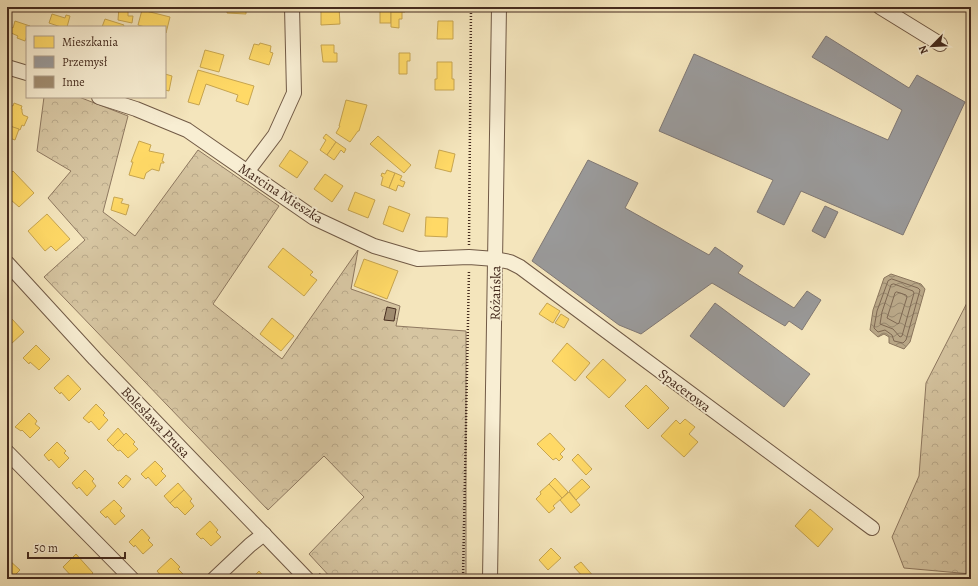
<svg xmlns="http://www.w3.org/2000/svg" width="978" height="586" font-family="Alegreya,serif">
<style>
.forest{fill:url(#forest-crowns);stroke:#8e7860}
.water{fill:url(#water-waves);stroke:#8a755c}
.homes{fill:#ffd966;stroke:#c7a550}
.industry{fill:#999;stroke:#807874}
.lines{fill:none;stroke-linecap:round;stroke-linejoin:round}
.shore{stroke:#7e6852;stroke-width:1}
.building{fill:#a08c70;stroke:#452b1e}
.minor-casing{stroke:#715a46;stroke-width:16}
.path{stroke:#452b1e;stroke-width:2.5;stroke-dasharray:1 2;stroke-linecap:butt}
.minor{stroke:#f8eed3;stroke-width:14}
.labels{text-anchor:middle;stroke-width:4;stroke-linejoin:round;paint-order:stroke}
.street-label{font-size:14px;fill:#452b1e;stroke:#f8eed3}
</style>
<defs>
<pattern id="forest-crowns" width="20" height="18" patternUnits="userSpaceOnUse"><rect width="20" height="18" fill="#d6c5a1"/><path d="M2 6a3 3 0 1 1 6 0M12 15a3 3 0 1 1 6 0" fill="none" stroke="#b9a98a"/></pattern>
<pattern id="water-waves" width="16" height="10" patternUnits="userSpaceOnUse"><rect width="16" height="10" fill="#b8a686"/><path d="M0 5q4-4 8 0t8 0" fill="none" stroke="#97876d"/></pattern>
</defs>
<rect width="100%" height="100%" fill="#f4e5bc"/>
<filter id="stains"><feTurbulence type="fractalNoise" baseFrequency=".005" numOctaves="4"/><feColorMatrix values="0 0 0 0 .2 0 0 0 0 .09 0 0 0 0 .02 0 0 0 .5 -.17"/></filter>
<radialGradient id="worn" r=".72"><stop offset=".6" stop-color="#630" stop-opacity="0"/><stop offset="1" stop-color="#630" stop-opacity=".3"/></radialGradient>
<g class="forest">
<path d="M44,97H79L128,116L103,212L135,236L198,150L279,206L213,304L282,359L358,250L351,289L400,306L396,326L466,331V579H332L309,554L364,497L324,456L268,510L44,277L85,240L48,198L71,171L37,151Z"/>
<path d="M971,295V574L904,568L892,537L919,476L926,383Z"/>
</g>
<path class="water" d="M891,274L921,284L925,289L910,342L904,349L889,343V337L884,334L878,337L870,330L873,310L884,278Z"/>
<g class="homes">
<path d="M119,7H128V16H133L132,23L118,20Z"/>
<path d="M228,7H246V14L227,13Z"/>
<path d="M321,7H339L340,24L321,25Z"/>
<rect x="380" y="7" width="11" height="16"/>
<path d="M392,7H405V12H391Z"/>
<path d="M142,10L170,17L166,33L165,27H145L138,25Z"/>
<path d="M391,12H402V19H399V28L391,27Z"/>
<path d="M52,14L65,18L66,15L70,16L67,27H61L49,23Z"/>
<path d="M105,19L124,25L123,27H102Z"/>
<path d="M15,21L30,26L27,27V36L25,41L17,38L18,36L9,32L11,27L13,28Z"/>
<path d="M438,21H453V39H437Z"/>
<path d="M260,43L271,46L270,52L273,53L269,65L249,59L254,44L259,45Z"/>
<path d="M321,45H334V53H337V62H323Z"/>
<path d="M205,50L224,55L219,72L200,67Z"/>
<path d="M399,53H410V61H407V74H399Z"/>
<path d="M437,62H452V79H454V90H435V79H437Z"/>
<path d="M198,70L254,86L248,105L236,101L238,95L206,84L199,105L188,102Z"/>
<path d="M165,74L172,76L169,91L165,90Z"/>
<path d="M346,100L367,105L359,131H358L350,142L336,133L340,126H339Z"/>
<path d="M14,103L22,106L21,109H22V112L23,115L28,117L24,126L22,125L20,130L7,125V105L8,104L13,106Z"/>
<path d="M7,125L19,129L15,140L7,137Z"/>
<path d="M326,134L336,142L327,155L320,150L326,140L323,138Z"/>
<path d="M378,136L411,165L404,173L370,144Z"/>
<path d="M139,141L151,145L149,151L164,154L162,161L164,162V163H161L159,171L152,169L146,173L144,179L129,175L133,162H131Z"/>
<path d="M336,142L346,149L344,153L341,150L334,160L327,155Z"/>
<path d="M290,150L308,162L297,178L279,166Z"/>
<path d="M439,150L455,154L451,172L435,168Z"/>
<path d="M387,170L395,173L389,188L381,185L383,177L381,176L382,173L385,174Z"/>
<path d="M13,171L34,193L19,207L11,200L10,202L7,199V176Z"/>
<path d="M395,173L402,176L400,180L405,182L403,187L398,185L396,191L389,188Z"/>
<path d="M325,174L343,186L332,202L314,189Z"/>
<path d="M355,192L375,200L368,218L348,210Z"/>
<path d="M114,197L123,199L121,203L129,205L126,215L111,210Z"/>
<path d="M389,206L410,214L403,232L383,224Z"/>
<path d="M47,214L70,239L56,251L51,246L45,251L28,231Z"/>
<path d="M426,217L448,218L447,237L425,236Z"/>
<path d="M283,248L313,272L310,275L317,280L304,296L268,267Z"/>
<path d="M364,259L398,271L387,299L354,286Z"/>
<path d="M547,303L560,311L553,323L539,314Z"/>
<path d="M561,314L569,319L564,328L555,323Z"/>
<path d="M272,318L294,336L281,351L260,334Z"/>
<path d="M12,319L24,332L11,344L7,340V324Z"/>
<path d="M567,343L590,363L575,381L552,361Z"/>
<path d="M36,345L50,359L39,370L30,362L29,364L23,358Z"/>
<path d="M603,359L626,380L609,398L586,377Z"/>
<path d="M68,375L81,389L69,401L61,392L60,394L54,388Z"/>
<path d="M646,385L669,408L648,429L625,406Z"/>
<path d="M96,404L105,413L103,415L108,420L99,430L91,421L89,423L83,418Z"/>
<path d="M29,413L37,421L35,424L40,428L30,438L22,430L21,431L15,427Z"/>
<path d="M685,419L695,427L689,434L698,442L684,457L661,436L676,420L680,424Z"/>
<path d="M118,428L124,435L113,446L107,440Z"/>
<path d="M126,433L135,442L133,444L138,449L128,458L120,450L118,451L113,446Z"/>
<path d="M550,433L565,449L560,454L563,457L559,461L556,458L553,460L537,444Z"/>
<path d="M57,442L66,451L64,453L69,458L59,468L51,459L49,461L44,455Z"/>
<path d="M578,454L592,469L586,475L572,460Z"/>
<path d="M155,461L163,469L161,471L166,476L156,486L148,477L146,479L141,474Z"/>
<path d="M85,470L94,479L92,481L96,486L87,496L79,487L77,489L72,483Z"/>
<path d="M126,475L131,479L123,488L118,483Z"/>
<path d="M555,478L568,492L562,498L549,484Z"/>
<path d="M582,479L590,487L576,500L569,491Z"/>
<path d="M178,483L184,490L170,503L164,496Z"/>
<path d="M549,484L562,498L553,506L555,508L549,513L536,499L541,494L540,492Z"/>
<path d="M184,490L192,499L190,501L194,506L185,515L177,507L175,508L170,503Z"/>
<path d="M569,492L580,505L571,513L560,500Z"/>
<path d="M114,500L122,508L120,511L125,516L115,525L107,516L106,518L100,512Z"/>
<path d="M810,509L833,529L818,547L795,526Z"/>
<path d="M210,521L218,530L216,532L221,537L211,546L203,538L201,539L196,534Z"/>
<path d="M142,529L150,538L148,540L153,545L143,554L135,545L134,547L129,542Z"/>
<path d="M551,548L561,558L548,570L539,560Z"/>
<path d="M76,554L93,573L87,579H74L63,567Z"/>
<path d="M171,558L180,567L178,569L183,574L178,579H168L164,575L162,577L157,571Z"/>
<path d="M9,560L20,570L12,578L7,573V562Z"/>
<path d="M581,562L595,578L594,579H585L574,567Z"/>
<path d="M259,571L266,579H247L251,575L253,577Z"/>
</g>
<g class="industry">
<path d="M826,36L909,88L917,75L965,102L903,235L801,191L784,225L757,212L773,180L659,131L694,54L888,140L902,110L812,57Z"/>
<path d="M588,160L638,183L625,208L709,255L715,247L743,266L738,273L794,308L807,291L821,300L802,330L789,321L785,326L712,283L641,334L619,325L532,261Z"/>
<path d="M825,206L838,212L825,238L812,231Z"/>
<path d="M715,303L810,374L784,407L690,336Z"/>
</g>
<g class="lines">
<g class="shore">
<path d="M892,279L918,288L920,290L906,340L903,343L894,341L892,335L885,330L878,332L874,328L877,311L888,281Z"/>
<path d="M894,284L913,291L914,293L902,336L900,337L893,329L880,324L882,312L891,285Z"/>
<path d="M897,292L906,295L907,297L899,323L898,324L887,318L895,293Z"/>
</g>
</g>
<path class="building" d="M387,307L396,309L394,321L384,320Z"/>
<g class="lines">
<defs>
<g id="minor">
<path d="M880,7L940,44"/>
<path d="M7,67L27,73"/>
<path d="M99,97L136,109L187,130L314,218L374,246L418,259L469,257L495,259L510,262L520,267L872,528"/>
<path d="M247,172L275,135L294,93L292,7"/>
<path d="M7,263L95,359L307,579"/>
<path d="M7,452L132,579"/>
<path d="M214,579L250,545L264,534"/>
<path d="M490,579L499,7"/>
</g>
</defs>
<use href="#minor" class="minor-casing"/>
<g class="path">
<path d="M469,245L471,7"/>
<path d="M319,574L324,579"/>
<path d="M463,579L469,270"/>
</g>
<use href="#minor" class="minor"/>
</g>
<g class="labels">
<g class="street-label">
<text transform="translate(281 193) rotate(33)" y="5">Marcina Mieszka</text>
<text transform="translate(495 293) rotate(-89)" y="5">Różańska</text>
<text transform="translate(685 390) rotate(37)" y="5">Spacerowa</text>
<text transform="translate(156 422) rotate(46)" y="5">Bolesława Prusa</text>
</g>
</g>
<rect width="978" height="586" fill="none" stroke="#f4e5bc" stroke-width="24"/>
<rect x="8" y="8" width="962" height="570" fill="none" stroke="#452b1e" stroke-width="2"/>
<rect x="12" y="12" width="954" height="562" fill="none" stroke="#452b1e"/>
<rect x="26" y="26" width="140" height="72" fill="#f8eed3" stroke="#b0a08b"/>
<rect x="34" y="36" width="20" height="12" fill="#ffd966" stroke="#b0a08b"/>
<text x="62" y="46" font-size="12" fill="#452b1e">Mieszkania</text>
<rect x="34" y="56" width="20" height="12" fill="#999999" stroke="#b0a08b"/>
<text x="62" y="66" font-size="12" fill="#452b1e">Przemysł</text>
<rect x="34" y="76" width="20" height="12" fill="#a08c70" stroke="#b0a08b"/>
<text x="62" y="86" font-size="12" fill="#452b1e">Inne</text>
<g transform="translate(932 46) rotate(246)" stroke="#f8eed3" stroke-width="3" paint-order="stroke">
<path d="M0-3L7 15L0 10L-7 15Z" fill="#452b1e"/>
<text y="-6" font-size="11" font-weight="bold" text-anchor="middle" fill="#452b1e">N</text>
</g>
<path d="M28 552v6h97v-6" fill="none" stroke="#452b1e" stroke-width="2"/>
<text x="34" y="552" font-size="12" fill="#452b1e" stroke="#f8eed3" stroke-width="3" paint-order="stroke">50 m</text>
<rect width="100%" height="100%" filter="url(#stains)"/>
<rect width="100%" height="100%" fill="url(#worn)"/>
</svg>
